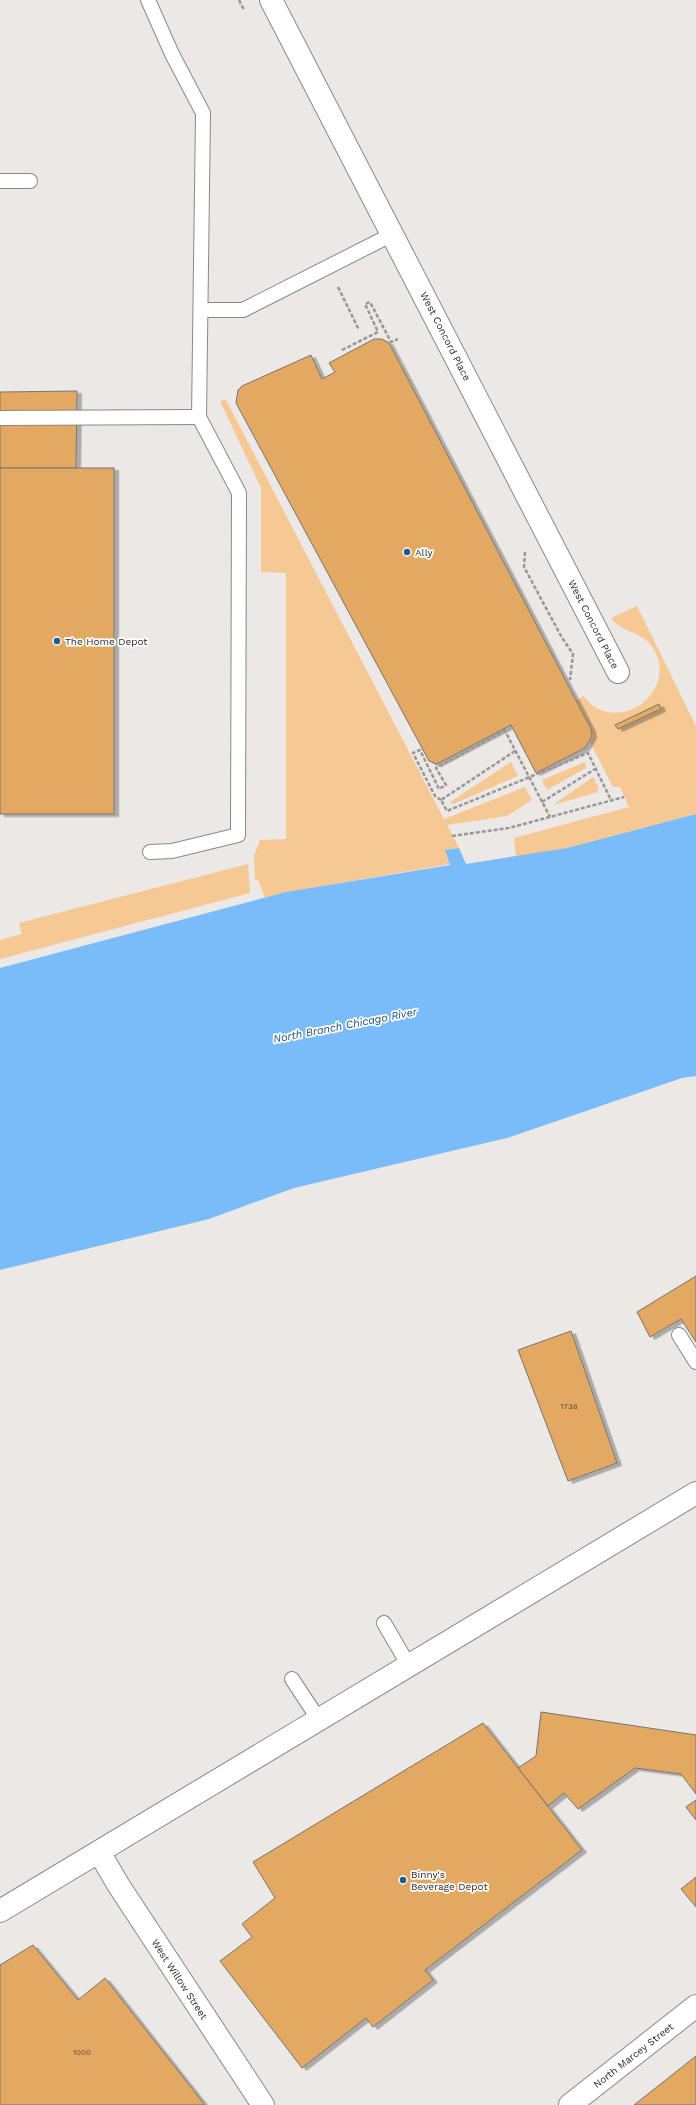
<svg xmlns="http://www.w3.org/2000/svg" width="696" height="2105" font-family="'Work Sans',sans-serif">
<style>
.green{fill:#f6c894}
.water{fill:#7abcfa}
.building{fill:#e3a862;stroke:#767472;filter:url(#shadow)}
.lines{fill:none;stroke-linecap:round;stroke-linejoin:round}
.lane-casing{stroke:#8b8987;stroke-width:16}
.street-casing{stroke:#8b8987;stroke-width:24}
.path{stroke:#9a9796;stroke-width:2.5;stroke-dasharray:4 2;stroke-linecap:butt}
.lane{stroke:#fff;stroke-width:14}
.street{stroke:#fff;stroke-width:22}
.poi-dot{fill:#1c5d92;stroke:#fff;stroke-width:1.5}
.labels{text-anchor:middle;stroke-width:3.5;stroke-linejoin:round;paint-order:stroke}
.number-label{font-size:8px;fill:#584836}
.street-label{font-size:10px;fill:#292827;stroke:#fff}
.poi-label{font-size:10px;fill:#292827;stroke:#fff;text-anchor:start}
.water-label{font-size:11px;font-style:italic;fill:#1c4b73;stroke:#fff}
</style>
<defs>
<filter id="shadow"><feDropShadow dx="4.5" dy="2.5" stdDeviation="0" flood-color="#0004"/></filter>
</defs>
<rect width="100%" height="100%" fill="#ebe8e6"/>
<g class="green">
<path d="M226,400L444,819L525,787L532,800L507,816L447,825L459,848L446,850L450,864L287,892L265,898L258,880H255L254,856L260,840L286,839V573L261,572V488L220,401Z"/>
<path d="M637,606L696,726V814L567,848L516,857L514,838L629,807L620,787H613L590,742C595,728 582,713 576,700L584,696C587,700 591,705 595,707C627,727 671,692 657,656C647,629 622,635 611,618Z"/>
<path d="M511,762L518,776L453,804L450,802Z"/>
<path d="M585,762L586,768L547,790L542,780Z"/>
<path d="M593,777L598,787V792L553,805Z"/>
<path d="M248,864L250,893L0,959V940L22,934L19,923Z"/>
</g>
<path class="water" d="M696,814V1076L682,1078L507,1138L294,1188L209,1219L0,1270V968L286,892L450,865L445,850L459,848L466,864L567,848Z"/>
<g class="building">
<path d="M374,339H382L389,343L591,729L592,736L585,748L536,773L511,725L437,764L429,761L236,403L238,390L242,386L311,355L322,379L335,372L329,363Z"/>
<path d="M77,391L76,468H0V392Z"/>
<rect x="0" y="468" width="114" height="346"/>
<path d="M659,704L661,709L618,729L615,725Z"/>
<path d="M696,1276V1342L681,1319L650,1337L637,1312Z"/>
<path d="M571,1331L617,1463L568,1481L518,1350Z"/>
<path d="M541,1712L696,1735V1794L681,1774L635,1768L578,1809L564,1793L548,1806L518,1768L536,1756Z"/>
<path d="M483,1723L582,1850L425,1970L433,1980L373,2027L366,2018L302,2068L220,1961L252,1937L242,1924L275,1898L253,1862Z"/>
<path d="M696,1800V1820L686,1807Z"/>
<path d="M696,1877V1907L681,1889Z"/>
<path d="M33,1945L78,2000L105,1978L205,2105H0V1965Z"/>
<path d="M696,2056V2105H634Z"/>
</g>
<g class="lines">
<defs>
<g id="lane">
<path d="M148,0L172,54L203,113L199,417L239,493L238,835L172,851L150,852"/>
<path d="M0,181H30"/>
<path d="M201,310H243L393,234"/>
<path d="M0,418L199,417"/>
<path d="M679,1335L696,1362"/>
<path d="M384,1623L409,1666"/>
<path d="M292,1679L319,1720"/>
</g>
<g id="street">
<path d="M271,0L618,672"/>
<path d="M99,1852L119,1886L263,2105"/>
<path d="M0,1911L696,1493"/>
<path d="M570,2105L696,2006"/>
</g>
</defs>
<use href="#lane" class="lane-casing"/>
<use href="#street" class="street-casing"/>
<g class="path">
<path d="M239,0L244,10"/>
<path d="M338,287L359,330"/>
<path d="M342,350L378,332L365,304L370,302L391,342L398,339"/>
<path d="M525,552L524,567L561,636L573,654L570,680"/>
<path d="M504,729L550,817"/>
<path d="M515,751L441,800L447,811L588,753L611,800"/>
<path d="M441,800L435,796L413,753L420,750L439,789L446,785L436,768L504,731"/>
<path d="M542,802L595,769"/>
<path d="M452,836L509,828L624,797"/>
</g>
<use href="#lane" class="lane"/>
<use href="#street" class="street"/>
</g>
<g class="poi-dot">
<circle cx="407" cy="552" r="4"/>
<circle cx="57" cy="641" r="4"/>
<circle cx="403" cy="1880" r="4"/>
</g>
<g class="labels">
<g class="number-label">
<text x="569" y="1409">1738</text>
<text x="82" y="2055">1000</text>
</g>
<g class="street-label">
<text transform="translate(446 336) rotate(63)" y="4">West Concord Place</text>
<text transform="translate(594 624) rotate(63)" y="4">West Concord Place</text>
<text transform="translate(180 1979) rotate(57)" y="4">West Willow Street</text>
<text transform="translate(633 2055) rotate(-38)" y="4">North Marcey Street</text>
</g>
<g class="poi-label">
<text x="415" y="556">Ally</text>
<text x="65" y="645">The Home Depot</text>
<text x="411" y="1878">Binny's<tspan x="411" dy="12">Beverage Depot</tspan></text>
</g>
<g class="water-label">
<text transform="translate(345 1025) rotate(-11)" y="4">North Branch Chicago River</text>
</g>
</g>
</svg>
